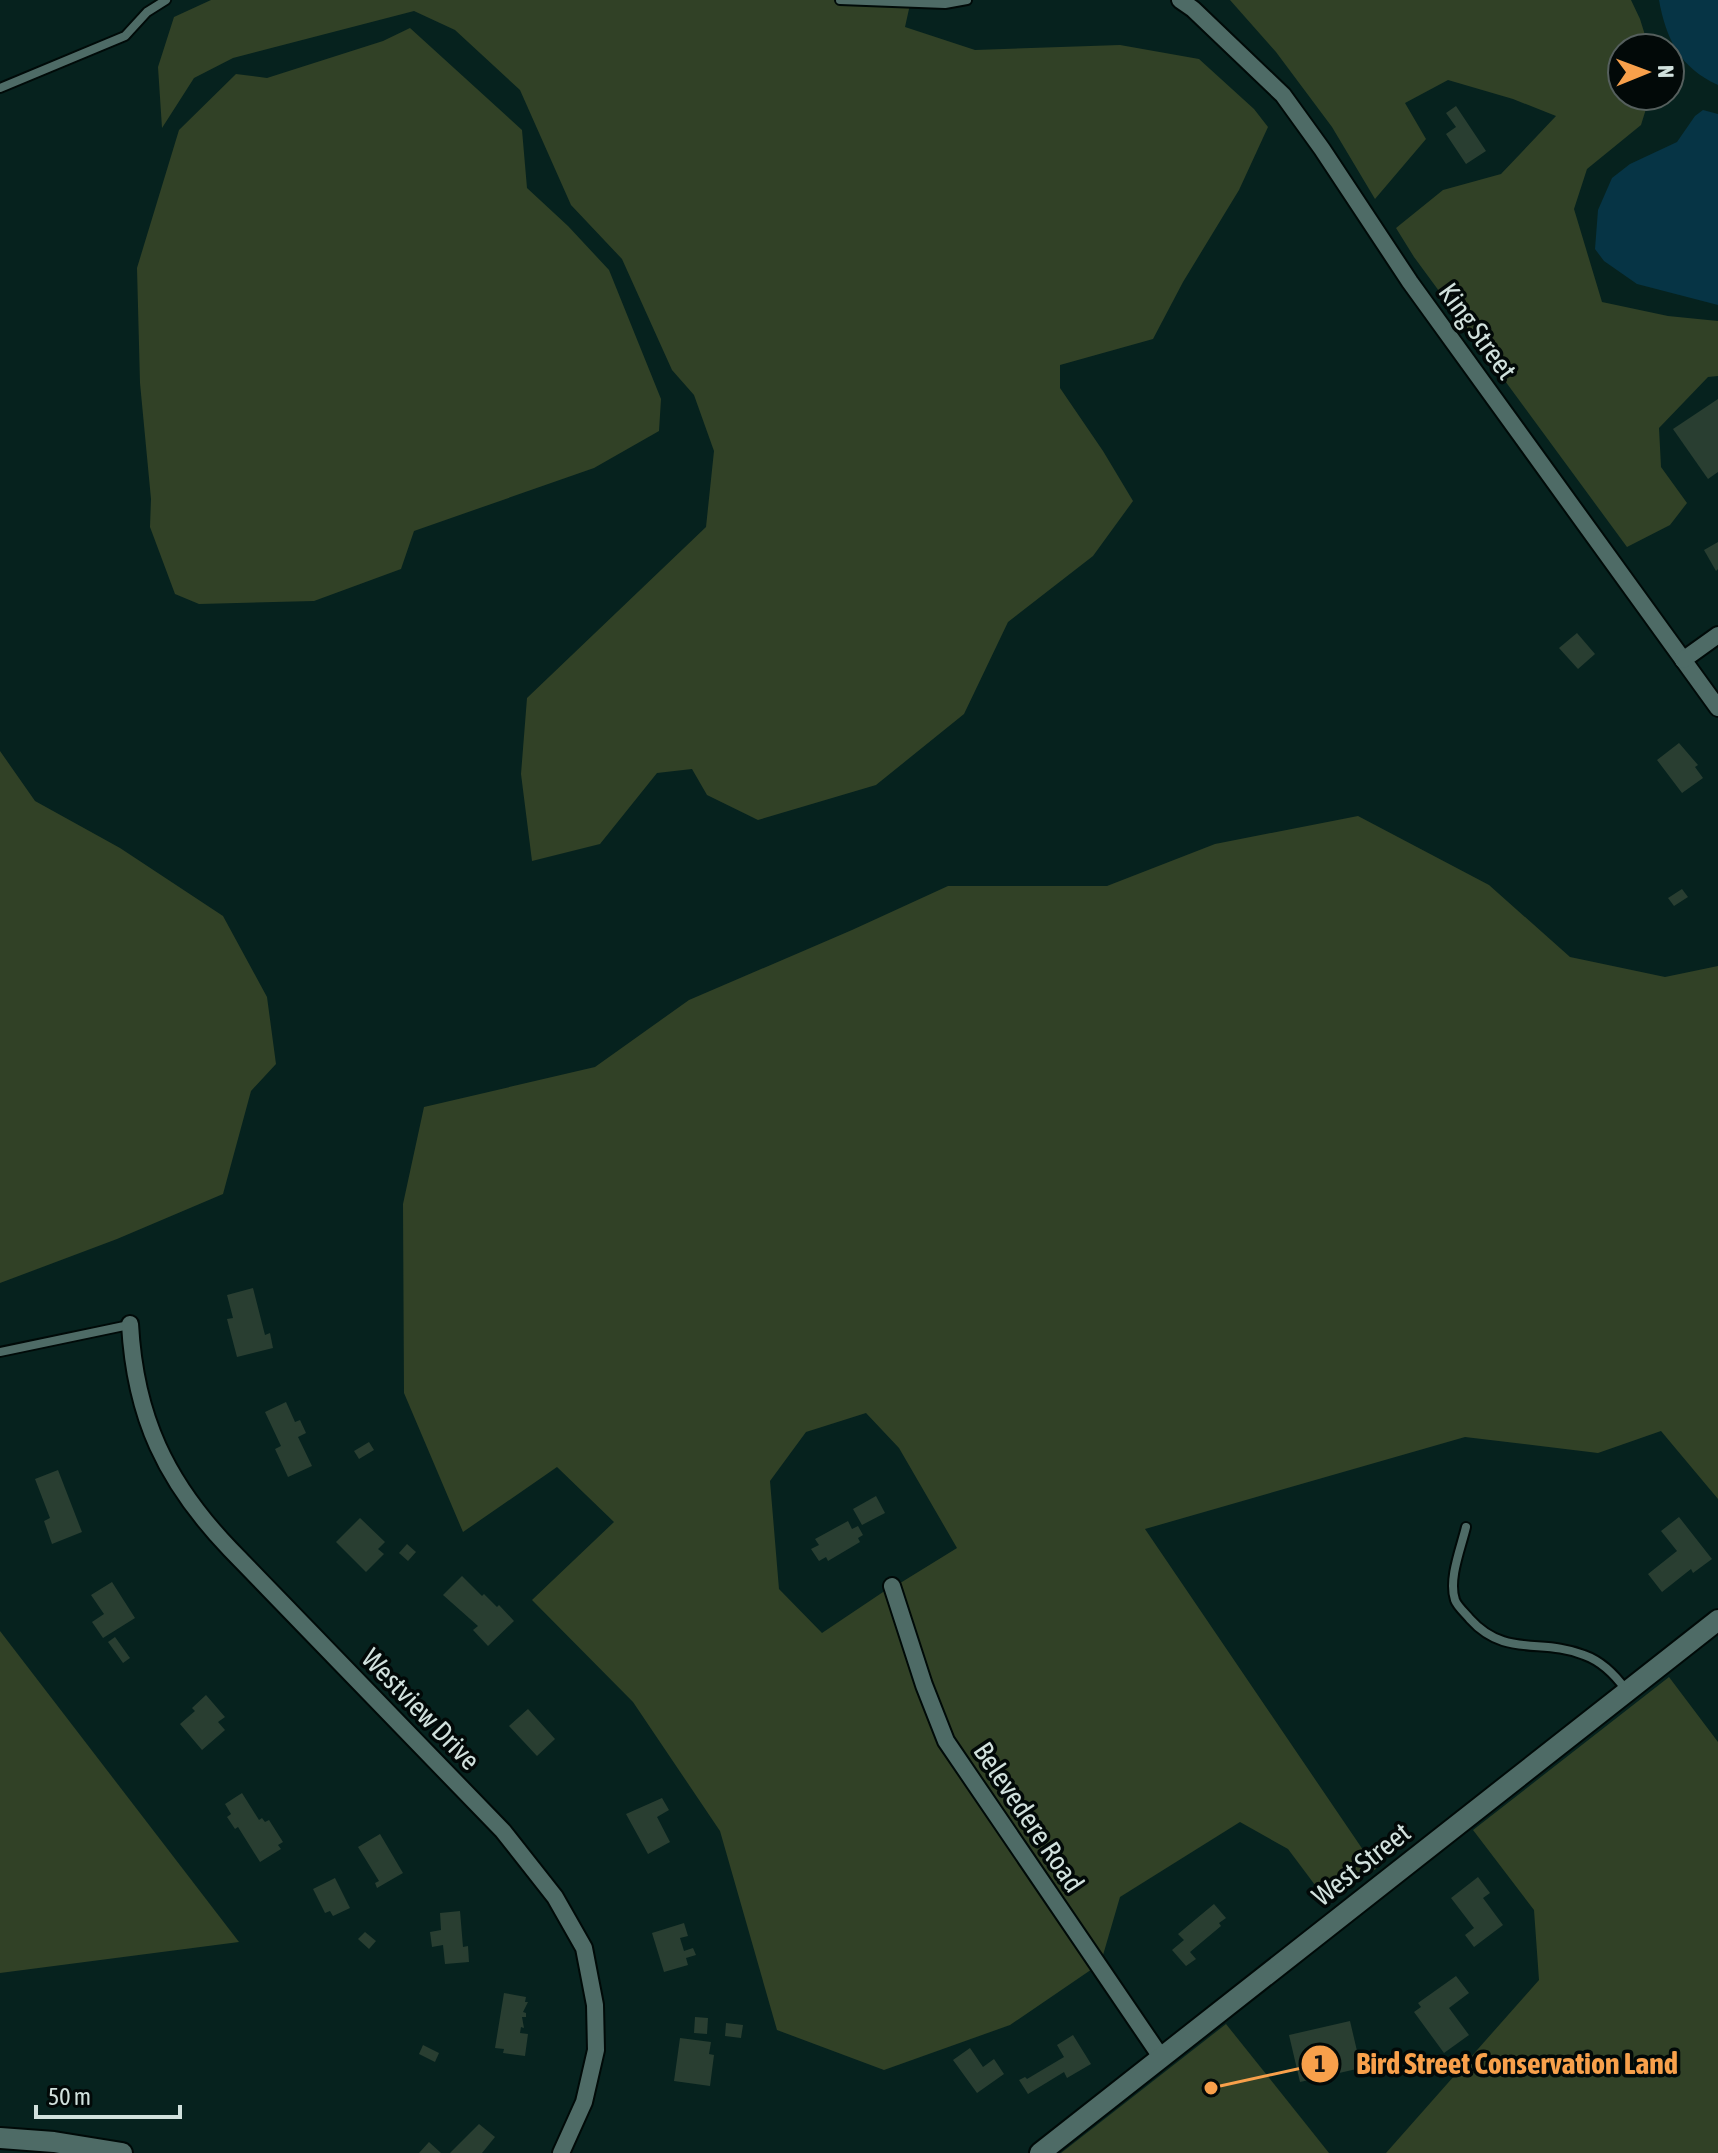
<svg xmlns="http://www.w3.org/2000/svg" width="1718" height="2153" font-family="'Asap Condensed',sans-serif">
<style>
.green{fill:#314126}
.water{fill:#063445}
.building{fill:#293e31}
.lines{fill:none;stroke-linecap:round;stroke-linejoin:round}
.lane-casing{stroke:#000a08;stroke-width:12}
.street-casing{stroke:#000a08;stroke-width:20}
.secondary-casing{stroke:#000a08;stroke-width:24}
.lane{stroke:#4e6b66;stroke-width:8}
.street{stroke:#4e6b66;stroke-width:16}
.secondary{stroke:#4e6b66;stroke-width:20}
.labels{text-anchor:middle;stroke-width:7;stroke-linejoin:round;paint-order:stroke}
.street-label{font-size:28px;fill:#d1e1dd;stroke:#020908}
.leader{fill:none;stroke:#f8a04b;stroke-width:3}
.callout-dot{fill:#f8a04b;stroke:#020908;stroke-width:3}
.mark-label{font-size:24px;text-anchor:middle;font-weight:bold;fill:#111}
.callout-label{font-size:30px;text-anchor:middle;font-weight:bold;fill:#f8a04b;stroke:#020908;stroke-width:7;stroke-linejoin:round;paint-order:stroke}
</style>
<rect width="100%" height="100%" fill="#06221e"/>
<g class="green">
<path d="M211,0H911L905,27L975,50L1120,45L1199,59L1254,109L1268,127L1239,190L1183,282L1153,339L1060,365V388L1103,451L1133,501L1093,556L1008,622L964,714L876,785L758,820L707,795L692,769L657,773L600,844L532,861L521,774L527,698L706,527L714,451L694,395L672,370L622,259L571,205L520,90L455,30L414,11L233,58L194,78L162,128L158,67L174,17Z"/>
<path d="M1230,0H1631L1640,19L1649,48H1622V96H1650L1641,125L1587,169L1574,209L1602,302L1668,316L1718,321V376L1708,377L1659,428L1661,467L1687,503L1670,525L1627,547L1414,257L1396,228L1443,190L1501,174L1556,116L1513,99L1448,80L1405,103L1426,139L1375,199L1332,127L1276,52Z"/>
<path d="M410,28L522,130L527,188L568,226L609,270L661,399L659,431L594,468L414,531L401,569L314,601L199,604L175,594L150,527L151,499L140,383L137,268L179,130L236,74L267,78L383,41Z"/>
<path d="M0,751L35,801L120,848L223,916L267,997L276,1064L251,1091L223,1194L117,1239L0,1283Z"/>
<path d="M1358,816L1489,885L1570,957L1665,977L1718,966V1499L1661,1431L1598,1453L1465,1437L1145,1529L1376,1869L1324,1897L1288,1849L1240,1822L1120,1897L1101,1962L949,1740L897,1585L957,1548L899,1448L866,1413L806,1432L770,1481L779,1589L822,1633L892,1586L946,1741L1098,1965L1010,2025L884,2070L777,2030L720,1831L633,1702L532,1600L614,1522L557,1467L463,1532L404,1393L403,1204L424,1107L595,1067L689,1000L852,930L948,886H1107L1215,844Z"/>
<path d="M0,1631L239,1942L0,1973Z"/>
<path d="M1669,1677L1718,1742V2153H1386L1539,1980L1534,1910L1473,1830Z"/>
<path d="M1226,2024L1329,2153H1061Z"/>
</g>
<g class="water">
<path d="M1659,0H1718V85C1680,68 1666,39 1659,0Z"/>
<path d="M1703,110L1718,114V305L1637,284L1604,261L1595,249L1598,210L1612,178L1630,164L1677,142L1695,116Z"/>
</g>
<g class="building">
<path d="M1456,106L1486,151L1466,164L1446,134L1456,127L1446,113Z"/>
<path d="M1718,399V472L1708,479L1673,429Z"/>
<path d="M1718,542V569L1716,571L1704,550Z"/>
<path d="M1577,633L1595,654L1578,669L1559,648Z"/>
<path d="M1679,743L1698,765L1695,767L1703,778L1682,793L1657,760Z"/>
<path d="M1682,889L1688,897L1674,906L1668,898Z"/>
<path d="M253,1288L265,1335L270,1333L273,1348L237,1357L227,1319L233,1318L227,1295Z"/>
<path d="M286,1402L295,1422L300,1420L306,1433L298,1437L312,1466L288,1477L275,1449L281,1446L265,1412Z"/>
<path d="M369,1442L374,1450L359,1459L354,1451Z"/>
<path d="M58,1470L82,1532L52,1544L44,1521L50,1518L35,1479Z"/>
<path d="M876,1496L885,1513L862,1525L853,1509Z"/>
<path d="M1679,1517L1712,1559L1693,1573L1691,1569L1662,1592L1648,1574L1677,1551L1661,1531Z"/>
<path d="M360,1518L385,1542L378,1549L384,1554L366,1572L336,1542Z"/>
<path d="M848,1521L852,1529L858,1526L863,1535L858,1538L860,1542L828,1561L826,1557L819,1561L811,1549L819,1545L815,1539Z"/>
<path d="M407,1544L416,1552L408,1561L399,1553Z"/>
<path d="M462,1576L482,1596L484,1594L497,1607L499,1605L514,1621L488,1646L473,1630L478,1626L443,1595Z"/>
<path d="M112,1582L135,1618L103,1638L92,1622L104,1614L91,1595Z"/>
<path d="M115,1637L130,1658L123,1663L108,1642Z"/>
<path d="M206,1695L225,1717L218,1722L225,1730L202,1750L180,1724L195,1711L192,1708Z"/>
<path d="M528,1709L555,1739L537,1756L509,1726Z"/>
<path d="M242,1793L259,1820L262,1818L265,1822L269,1820L283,1842L278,1845L281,1849L260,1862L238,1827L235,1829L227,1817L231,1814L225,1804Z"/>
<path d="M662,1798L669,1810L657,1817L670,1842L648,1854L626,1814Z"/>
<path d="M380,1834L403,1873L377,1888L375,1883L379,1881L358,1847Z"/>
<path d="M1478,1877L1490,1893L1483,1898L1503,1925L1474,1947L1465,1935L1474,1928L1451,1898Z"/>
<path d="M335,1878L350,1908L333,1916L330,1911L325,1913L313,1889Z"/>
<path d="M1214,1904L1226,1918L1219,1923L1221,1926L1190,1952L1196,1959L1186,1966L1172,1950L1184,1940L1178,1934Z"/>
<path d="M460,1911L463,1947L468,1946L469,1962L445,1964L443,1945L432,1947L430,1932L441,1930L440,1913Z"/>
<path d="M684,1923L688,1936L680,1938L684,1951L693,1948L696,1955L686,1958L688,1965L664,1972L652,1933Z"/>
<path d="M365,1932L376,1941L369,1949L358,1939Z"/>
<path d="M1456,1976L1469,1993L1449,2008L1469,2035L1444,2053L1414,2012L1421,2007L1418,2003Z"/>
<path d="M504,1993L526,1997L525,2002H528L523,2012L526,2013V2017H522L524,2028L521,2027L520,2033L528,2034L525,2056L503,2053L504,2049L495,2048Z"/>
<path d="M695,2017L708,2018L707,2034L694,2033Z"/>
<path d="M1350,2021L1361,2068L1300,2082L1289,2035Z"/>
<path d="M726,2023L743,2025L741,2038L725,2036Z"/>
<path d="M1073,2035L1091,2064L1067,2078L1064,2072L1028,2094L1019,2080L1025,2077L1027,2079L1064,2057L1057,2045Z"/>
<path d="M680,2038L711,2042L709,2054L714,2055L710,2086L674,2081Z"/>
<path d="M423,2045L439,2053L435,2062L419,2054Z"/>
<path d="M970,2048L983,2067L994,2059L1004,2074L977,2093L953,2060Z"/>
<path d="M479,2124L495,2137L482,2153H450Z"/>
<path d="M429,2142L441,2153H419Z"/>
</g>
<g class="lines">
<defs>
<g id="lane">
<path d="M840,0L945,4L967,0"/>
<path d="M0,88L125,36L147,12L166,0"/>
<path d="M0,1352L129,1325"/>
<path d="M1466,1527C1461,1548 1448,1579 1455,1600C1457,1606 1466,1614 1470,1619C1505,1658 1542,1638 1584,1655C1601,1661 1616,1676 1626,1690"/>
</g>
<g id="street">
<path d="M1180,0L1193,9L1283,95L1322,149L1410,282L1718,708"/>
<path d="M1683,660L1718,635"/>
<path d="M130,1324C135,1417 166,1482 230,1549L503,1831L555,1897L584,1948L595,2005L596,2050L584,2102L561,2153"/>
<path d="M892,1586L924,1685L946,1741L1161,2057"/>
</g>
<g id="secondary">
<path d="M0,2138L54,2142L122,2153"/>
<path d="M1040,2153L1718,1620"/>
</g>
</defs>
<use href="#lane" class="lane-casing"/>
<use href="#street" class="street-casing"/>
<use href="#secondary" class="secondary-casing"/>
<use href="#lane" class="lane"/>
<use href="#street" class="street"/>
<use href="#secondary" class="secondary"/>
</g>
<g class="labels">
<g class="street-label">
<text transform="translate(1478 331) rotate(54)" y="10">King Street</text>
<text transform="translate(421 1709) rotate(46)" y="10">Westview Drive</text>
<text transform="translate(1029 1817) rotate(56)" y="10">Belevedere Road</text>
<text transform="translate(1361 1864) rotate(-38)" y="10">West Street</text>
</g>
</g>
<path class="leader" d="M1211 2088L1320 2064"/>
<g class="callout-dot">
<circle cx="1211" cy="2088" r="8"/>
<circle cx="1320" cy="2064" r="20"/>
</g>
<g class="mark-label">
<text x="1320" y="2072">1</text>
</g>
<g class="callout-label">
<text x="1517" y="2074">Bird Street Conservation Land</text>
</g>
<g transform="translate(1646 72) rotate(89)"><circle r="38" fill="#020908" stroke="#555f5d" stroke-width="2"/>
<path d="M0-6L14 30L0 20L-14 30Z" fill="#f8a04b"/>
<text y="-12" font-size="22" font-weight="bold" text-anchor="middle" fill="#d1e1dd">N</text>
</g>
<path d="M36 2105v12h144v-12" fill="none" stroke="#d1e1dd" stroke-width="4"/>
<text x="48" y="2105" font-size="24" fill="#d1e1dd" stroke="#020908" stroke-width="6" paint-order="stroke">50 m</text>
</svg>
